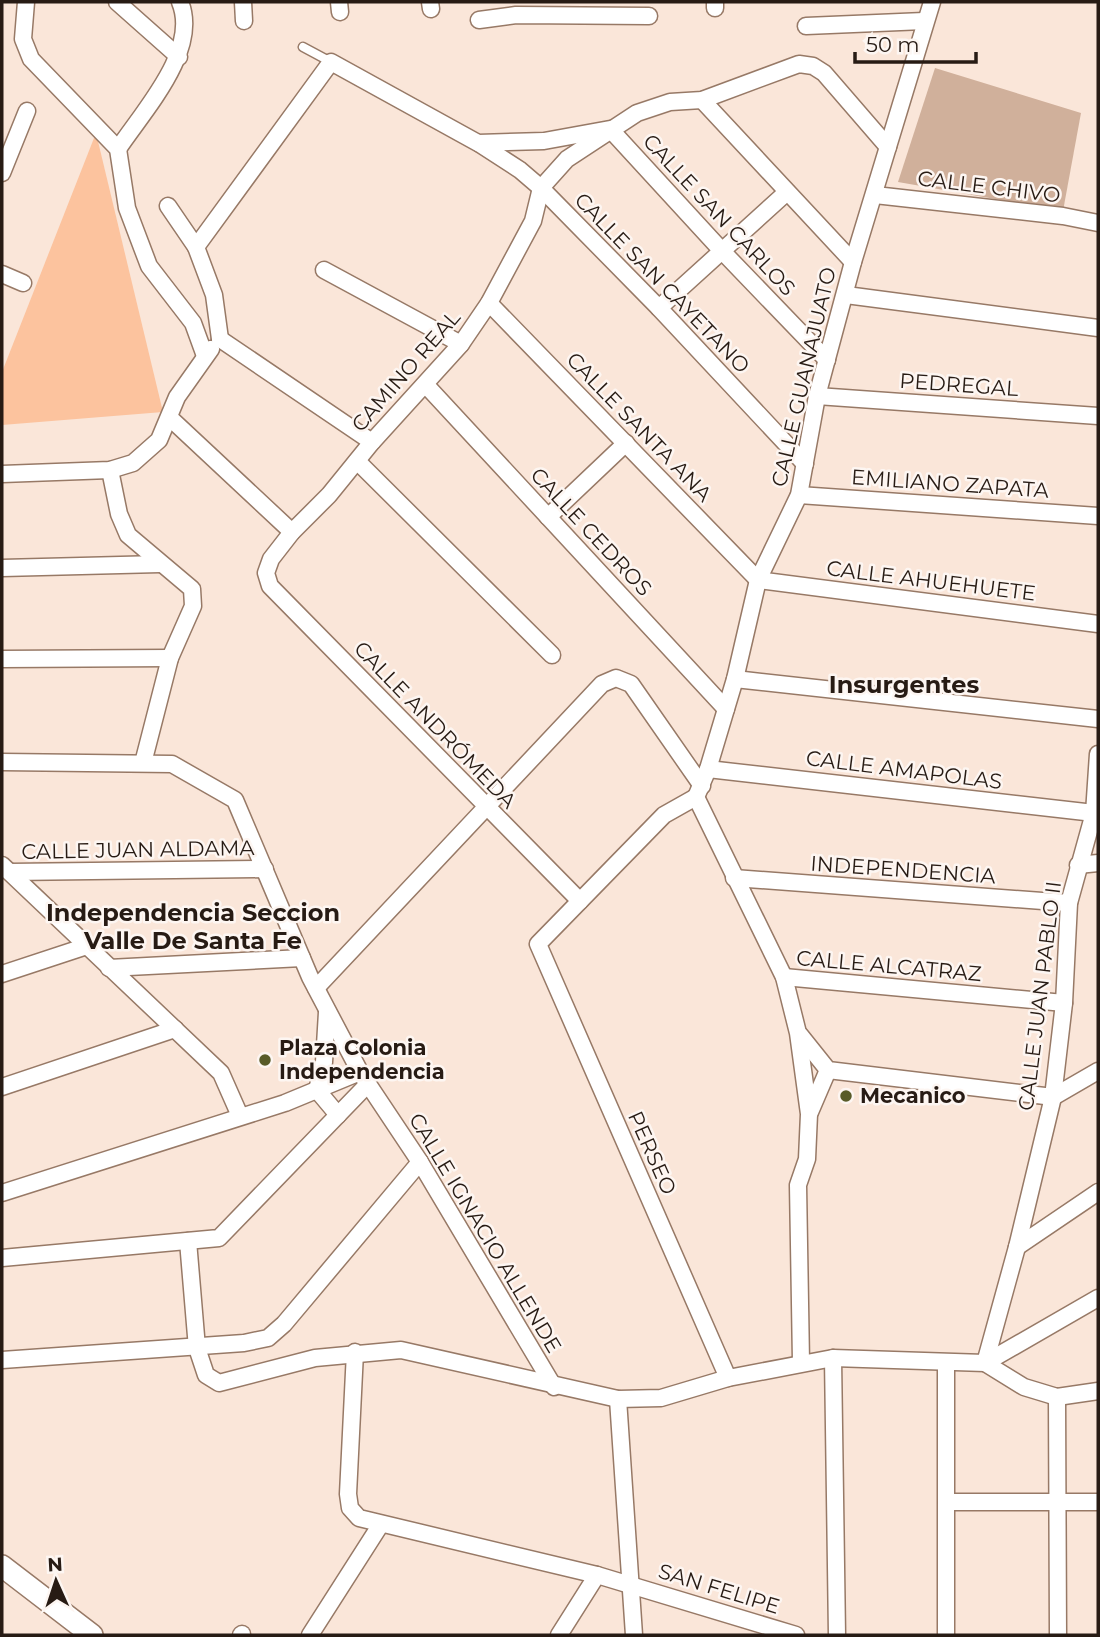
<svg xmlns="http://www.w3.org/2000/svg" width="1100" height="1637" font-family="Montserrat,sans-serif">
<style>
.green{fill:#fcc39e}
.building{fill:#d0b09b}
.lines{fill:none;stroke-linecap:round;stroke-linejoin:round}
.lane-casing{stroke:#977966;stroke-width:11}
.street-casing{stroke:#977966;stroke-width:19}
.secondary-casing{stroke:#977966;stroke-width:24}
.lane{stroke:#fff;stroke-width:8}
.street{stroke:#fff;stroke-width:16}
.secondary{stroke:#fff;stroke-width:21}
.poi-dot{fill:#585b28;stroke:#fdf6f2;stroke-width:2.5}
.labels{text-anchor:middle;stroke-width:5;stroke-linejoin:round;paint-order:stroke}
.street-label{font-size:21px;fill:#271b14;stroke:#fdf6f2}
.poi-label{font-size:21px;font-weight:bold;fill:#271b14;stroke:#fdf6f2;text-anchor:start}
.quarter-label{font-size:24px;font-weight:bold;fill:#271b14;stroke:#fdf6f2}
</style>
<rect width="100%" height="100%" fill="#fae6d9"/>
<path class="green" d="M96,133L163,412L2,425V372Z"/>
<path class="building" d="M935,68L1081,113L1063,211L898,182Z"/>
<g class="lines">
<defs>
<path id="lane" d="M303,47L331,62"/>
<g id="street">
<path d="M26,2L23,39L31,59L118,149L127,208L149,266L193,323L205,356"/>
<path d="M117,2L179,57"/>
<path d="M243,2L244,21"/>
<path d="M339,2L340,12"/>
<path d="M430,2L431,9"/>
<path d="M715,2V8"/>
<path d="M479,20L516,15L649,16"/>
<path d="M806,26L924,21"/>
<path d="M702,100L853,262"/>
<path d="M480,144L520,170L541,188L659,308L805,464"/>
<path d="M118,149C144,110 200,50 180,2"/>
<path d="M2,173L27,111"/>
<path d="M875,195L1063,216L1098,223"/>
<path d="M168,206L196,247"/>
<path d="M324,270L461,344"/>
<path d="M2,274L23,283"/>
<path d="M846,295L1098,328"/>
<path d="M489,303L758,580L1098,624"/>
<path d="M659,308L787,192"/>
<path d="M220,339L214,295L196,247L331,62L478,143L544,141L610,129L722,251L827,360"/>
<path d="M220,339L372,442"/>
<path d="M425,384L726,709"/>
<path d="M817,396L1098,416"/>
<path d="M170,418L292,532"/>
<path d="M357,461L552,655"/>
<path d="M110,470L119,514L128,535L192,589L193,606L170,658L143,763"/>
<path d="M2,474L110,470L133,463L159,440L177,397L211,349"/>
<path d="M799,495L1098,516"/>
<path d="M548,517L626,443"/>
<path d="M2,568L160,564"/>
<path d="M2,659L170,658"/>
<path d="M735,679L1098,719"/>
<path d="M2,762L172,764L235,800L310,977L360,1072L420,1162L554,1387"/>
<path d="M708,769L1094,813"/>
<path d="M696,797L708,769L735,679L758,580L799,495L817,396L853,262L932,2"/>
<path d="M696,797L664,815L538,944L728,1378"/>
<path d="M696,797L784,977L798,1033L809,1114L807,1159L798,1185L801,1362"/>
<path d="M2,865L221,1073L240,1116"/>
<path d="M1078,865L1098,863"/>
<path d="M10,872L265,869"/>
<path d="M734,878L1069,903"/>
<path d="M580,901L270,586L266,573L271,559L292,532L329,495L372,442L461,344L489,303L533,221L541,188L567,159L637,113L670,102L702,100L799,64L813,66L824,73L888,147"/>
<path d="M109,968L302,958"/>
<path d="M2,974L87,946"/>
<path d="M784,977L1064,1003"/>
<path d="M316,988L602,684L616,678L631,684L702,786"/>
<path d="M327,1012L324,1062L317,1090L338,1115"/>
<path d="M800,1035L828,1070L1053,1097L1098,1071"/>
<path d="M2,1087L175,1029"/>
<path d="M810,1112L828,1070"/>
<path d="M2,1193L285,1103L360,1072"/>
<path d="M188,1241L197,1348L206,1375L219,1383L315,1358L401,1350L618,1399L661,1398L728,1378L833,1358L985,1363L1024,1387L1057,1397L1098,1391"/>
<path d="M1017,1247L1098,1192"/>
<path d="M2,1258L219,1238L367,1085"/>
<path d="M355,1352L348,1494L350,1508L359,1518L597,1575"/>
<path d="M833,1358L837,1635"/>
<path d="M2,1360L244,1343L268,1338L284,1324L420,1162"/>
<path d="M946,1363V1635"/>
<path d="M985,1363L1017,1247L1053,1097L1064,1003L1069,903L1094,813L1098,754"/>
<path d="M985,1363L1098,1298"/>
<path d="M1057,1397L1058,1635"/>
<path d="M618,1399L634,1635"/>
<path d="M947,1502H1098"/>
<path d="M241,1635L242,1634"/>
<path d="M310,1635L381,1524"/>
<path d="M559,1635L597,1575L796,1635"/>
</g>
<path id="secondary" d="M2,1566L92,1635"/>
</defs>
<use href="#lane" class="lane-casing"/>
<use href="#street" class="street-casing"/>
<use href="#secondary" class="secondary-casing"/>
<use href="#lane" class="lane"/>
<use href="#street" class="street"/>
<use href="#secondary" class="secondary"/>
</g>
<g class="poi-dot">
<circle cx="265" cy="1060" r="7"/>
<circle cx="846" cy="1096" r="7"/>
</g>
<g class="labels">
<g class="street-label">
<text transform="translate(989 187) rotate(7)" y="7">CALLE CHIVO</text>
<text transform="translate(719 215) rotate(47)" y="7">CALLE SAN CARLOS</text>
<text transform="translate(662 283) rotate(46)" y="7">CALLE SAN CAYETANO</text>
<text transform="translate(406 371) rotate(-49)" y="7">CAMINO REAL</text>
<text transform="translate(804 377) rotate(-77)" y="7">CALLE GUANAJUATO</text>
<text transform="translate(959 385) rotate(4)" y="7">PEDREGAL</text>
<text transform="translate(639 427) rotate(46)" y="7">CALLE SANTA ANA</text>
<text transform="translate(950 484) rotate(4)" y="7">EMILIANO ZAPATA</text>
<text transform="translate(591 532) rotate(47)" y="7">CALLE CEDROS</text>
<text transform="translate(931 581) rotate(7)" y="7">CALLE AHUEHUETE</text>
<text transform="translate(435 725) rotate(46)" y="7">CALLE ANDRÓMEDA</text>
<text transform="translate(904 770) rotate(7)" y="7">CALLE AMAPOLAS</text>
<text transform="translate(138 850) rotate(-1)" y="7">CALLE JUAN ALDAMA</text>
<text transform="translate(903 870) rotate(4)" y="7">INDEPENDENCIA</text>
<text transform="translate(889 966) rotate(5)" y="7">CALLE ALCATRAZ</text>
<text transform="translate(1040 996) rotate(-83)" y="7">CALLE JUAN PABLO II</text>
<text transform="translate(652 1153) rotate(66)" y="7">PERSEO</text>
<text transform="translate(485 1233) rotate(59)" y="7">CALLE IGNACIO ALLENDE</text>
<text transform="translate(719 1589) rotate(17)" y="7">SAN FELIPE</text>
</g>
<g class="poi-label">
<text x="279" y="1055">Plaza Colonia<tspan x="279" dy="24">Independencia</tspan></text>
<text x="860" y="1103">Mecanico</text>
</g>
<g class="quarter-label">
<text x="904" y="693">Insurgentes</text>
<text x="193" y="921">Independencia Seccion<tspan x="193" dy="28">Valle De Santa Fe</tspan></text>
</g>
</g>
<rect width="1100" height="1637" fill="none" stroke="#271b14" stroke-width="7"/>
<g transform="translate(56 1581) rotate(357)" stroke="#fdf6f2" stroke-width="5" paint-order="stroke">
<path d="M0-5L12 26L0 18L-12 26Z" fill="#271b14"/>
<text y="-10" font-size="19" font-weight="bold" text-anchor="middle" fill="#271b14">N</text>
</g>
<path d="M855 52v10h121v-10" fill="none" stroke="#271b14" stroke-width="3.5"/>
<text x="866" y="52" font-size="21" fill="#271b14" stroke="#fdf6f2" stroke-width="5" paint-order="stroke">50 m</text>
</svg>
